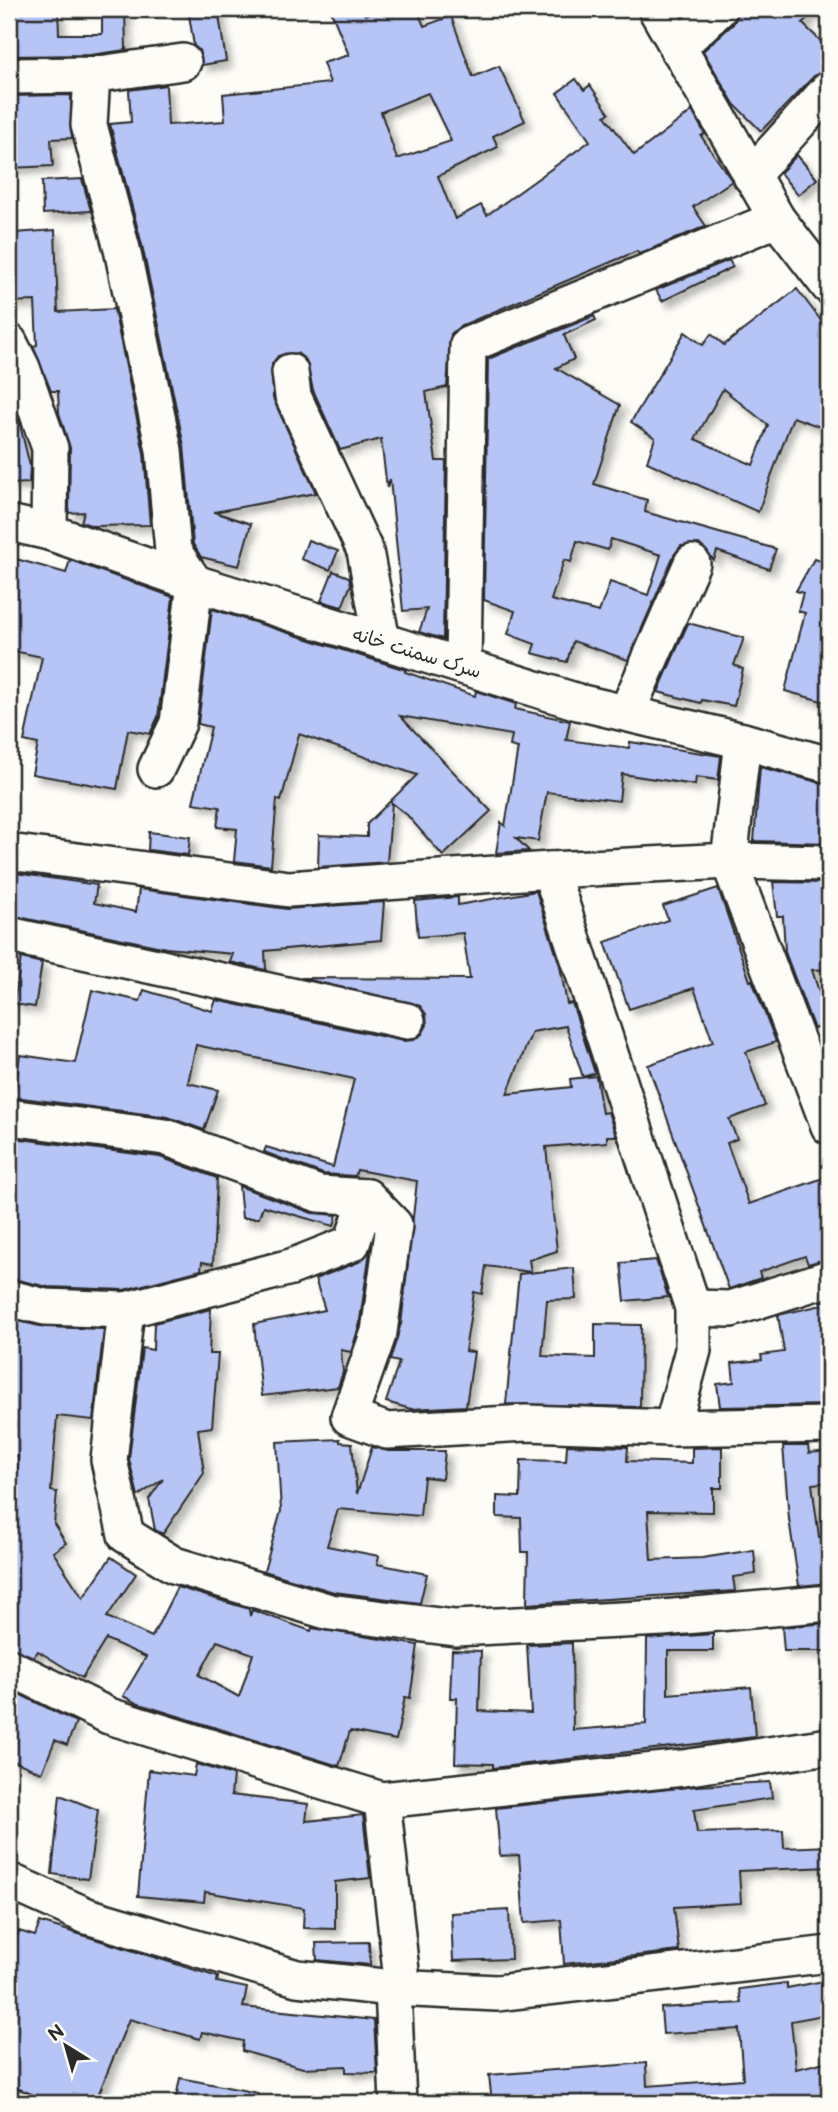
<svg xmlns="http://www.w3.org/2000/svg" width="838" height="2112" font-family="'Balsamiq Sans','Playpen Sans Arabic',sans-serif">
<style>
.building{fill:#b7c5f6;stroke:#2b2b2b;stroke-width:2;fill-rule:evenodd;filter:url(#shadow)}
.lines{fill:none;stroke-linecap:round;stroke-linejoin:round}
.minor-casing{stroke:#2b2b2b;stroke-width:40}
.minor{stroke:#fdfcf7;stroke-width:35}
.labels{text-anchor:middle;stroke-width:6;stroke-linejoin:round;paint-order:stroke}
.street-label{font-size:19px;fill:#2b2b2b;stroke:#fdfcf7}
</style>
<defs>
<filter id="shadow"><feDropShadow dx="6" dy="6" stdDeviation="3.5" flood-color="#0004"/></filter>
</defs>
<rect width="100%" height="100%" fill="#fdfcf7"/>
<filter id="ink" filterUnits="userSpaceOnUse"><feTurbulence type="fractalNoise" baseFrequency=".0143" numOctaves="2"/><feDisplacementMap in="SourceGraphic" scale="14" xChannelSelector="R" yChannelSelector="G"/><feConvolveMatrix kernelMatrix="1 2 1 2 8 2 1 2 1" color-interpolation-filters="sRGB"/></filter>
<g filter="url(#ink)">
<g class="building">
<path d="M9,9H58L59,34H102V9H125L126,50L90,55L9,56Z"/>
<path d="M188,9H218L226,61L202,65L199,50L194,46Z"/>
<path d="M330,9H362L365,15L381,9H417L424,26L451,16L473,77L499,66L525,121L493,136L498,147L438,176L455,219L481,205L487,215L590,141L557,93L576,79L584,90L590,85L609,113L605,116L634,155L692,111L705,134L701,136L732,181L693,207L706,226L639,254L637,251L460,326L451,334L447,387L426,392L436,461H446L443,639L419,632L427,609L403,611L390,479L387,488L381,439L340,450L313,390L306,360L297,353L278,356L272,364L273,398L316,493L214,512L251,524L239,566L201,557L193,544L184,446L142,245L110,124L131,122L129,90L166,85L168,125L225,121L223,94L330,83L323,63L349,55ZM428,93L451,141L397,159L381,112Z"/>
<path d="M741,9H818L802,23L829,49V69L814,76L761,131L734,104L703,51L733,24Z"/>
<path d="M71,95L72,138L51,139L53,166L9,168V96Z"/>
<path d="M797,155L817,179L798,195L780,173Z"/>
<path d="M82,179L91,211L43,214L42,181Z"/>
<path d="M55,230L58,312L114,309L144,453L150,525L93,526L81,522L84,512L69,513L70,448L59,413L58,391H51L33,346L37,345L35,301L9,302V245L15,244V233Z"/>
<path d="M729,260L733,267L662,301L656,290Z"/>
<path d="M797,289L829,331V430L793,417L758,512L647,462L655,438L631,422L685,332L703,345L711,334L724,345ZM723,389L768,425L753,465L695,439Z"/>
<path d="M594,316L596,320L564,335L574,359L556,368L620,405L594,484L647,500L645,512L776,549L769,569L717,551L714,560L699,544L681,546L674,555L628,660L573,641L567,662L532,653L535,644L508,634L515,611L484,600L488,359ZM611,539L661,555L648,595L610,582L599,612L551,600L564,560L571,562L577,541L608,550Z"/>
<path d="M17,413L30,466L29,483L9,484V414Z"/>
<path d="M308,540L338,551L330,570L301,559Z"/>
<path d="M9,557L66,573L70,560L173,597L158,717L150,734L128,730L117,789L32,774L38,744L24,741L42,657L9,650Z"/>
<path d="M814,559L829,563V703L785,691L805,613L798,611L803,593L796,591Z"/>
<path d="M333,571L349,577L351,584L342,607L321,601Z"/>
<path d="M212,609L406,670L405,672L475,696L476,691L516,704L515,709L570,721L566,740L629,748L630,742L721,756L718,780L696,777L695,785L622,774L619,801L547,792L538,841L516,838L529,851L496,853L501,822L505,826L518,748L510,746L512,735L400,716L491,811L443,856L407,815L392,803L387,862L318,867L319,835L367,837V824L417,775L299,734L281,801L277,799L271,866L234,861L237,829L217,827L220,807L193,803L211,727L198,724Z"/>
<path d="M688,623L744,638L734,665L743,669L734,706L702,700L701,703L658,692Z"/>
<path d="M760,767L829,785V843L754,841Z"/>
<path d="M149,832L190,837L188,855L148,850Z"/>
<path d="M9,872L97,885L94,903L136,912L139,889L287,909L384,902L381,940L265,951L266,970L230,962L233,954L166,948L9,915Z"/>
<path d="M773,882L829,883V969L812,970L829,1023L814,1029L785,952L783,916H777Z"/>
<path d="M718,888L750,981L752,980L776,1042L746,1052L765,1106L729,1119L737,1139L727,1143L749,1204L829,1176V1258L808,1264L805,1256L759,1272L761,1278L729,1289L648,1065L713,1042L694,988L629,1009L605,942L668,920L663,906Z"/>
<path d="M536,891L560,966L567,1004L572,1003L595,1073L583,1077L566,1026L532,1032L507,1094L571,1087L570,1079L596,1076L602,1113L608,1112L616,1136H607V1142L546,1147L557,1251L529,1260L531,1272L486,1266L482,1294L474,1292L465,1351L474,1352L466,1406L411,1409L386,1402L399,1362L390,1360L401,1323V1325L417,1181L357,1170L355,1176L323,1174L264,1152L266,1147L333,1167L354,1079L196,1045L188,1083L218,1090L204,1130L168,1117L14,1097L20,1055L75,1063L92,990L140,1001L144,990L212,1011L216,1000L403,1041L414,1040L422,1034L427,1025L426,1014L420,1006L301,978L470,979L463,933L418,937L415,901L458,897V905Z"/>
<path d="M21,958L42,963L35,1007L14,1004Z"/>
<path d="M13,1138L160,1157L217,1178L213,1264L202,1262L201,1270L124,1290L48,1287L9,1278V1159Z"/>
<path d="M239,1186L312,1213L337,1215L334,1226L263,1206L259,1218H242Z"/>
<path d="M370,1251L359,1327L351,1352L341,1350L343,1372L338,1387L262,1396L254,1324L325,1310L315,1279L359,1262Z"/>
<path d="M656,1260L668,1297L625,1301L621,1263Z"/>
<path d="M574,1268L576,1299L547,1300L542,1356L595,1358V1324L641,1325L640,1407L506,1404L519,1274Z"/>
<path d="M829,1299V1351L826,1352L829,1405L720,1407L717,1384L734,1382L732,1363L762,1360L761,1355L784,1352L778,1315L822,1305L821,1302Z"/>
<path d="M211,1309L209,1354H218L212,1427L198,1429L204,1473L163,1534L155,1530L149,1499L163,1479L138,1496L129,1459L142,1348L153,1350L154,1323Z"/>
<path d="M9,1319L44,1327L104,1329L93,1420L57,1416L51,1491L57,1492L54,1524L66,1543L53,1552L83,1598L111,1557L136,1574L107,1617L152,1637L177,1587L249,1609L250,1616L252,1610L311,1631L312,1628L418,1645L410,1698L405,1697L396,1740L350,1731L339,1766L136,1703L123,1696L146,1657L106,1639L82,1678L38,1651L34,1657L9,1647V1572L18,1456L9,1457ZM217,1641L253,1654L239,1697L199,1675Z"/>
<path d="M340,1439V1442L352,1443L357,1494L372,1447L388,1451H445L442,1479L424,1477L420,1516L338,1509L327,1546L379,1556L377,1564L427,1574L420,1603L334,1592L264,1571L281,1511L277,1442Z"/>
<path d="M567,1445L628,1447L627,1461L692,1463V1448L722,1447V1488H713V1512L648,1511L651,1560L702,1558L754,1550L756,1574L733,1577L735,1591L527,1604L528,1552H522L521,1518L497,1517V1496L520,1497L521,1460L566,1461Z"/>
<path d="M783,1446H808L809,1453L829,1451V1482L812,1484L819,1537L829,1535V1583L799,1586L789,1519Z"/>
<path d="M829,1623V1651H784L782,1627Z"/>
<path d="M713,1634V1651H668V1694L751,1687L755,1737L493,1768V1764L455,1763L457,1698H450L452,1650L481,1651L479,1711L531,1713L527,1645L572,1643L573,1730L646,1724L647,1639Z"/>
<path d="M9,1689L76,1722L67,1745L55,1740L42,1773L9,1759Z"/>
<path d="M196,1764L233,1775L231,1795L308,1804L306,1821L363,1815L370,1878L335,1882V1929L303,1928L304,1908L205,1892L204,1902L138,1896L149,1770L194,1776Z"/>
<path d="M770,1782L772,1798L694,1810L697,1833L783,1830L784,1848L829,1846V1867L739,1871L741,1903L674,1907L679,1951L564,1964L561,1920L524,1923L519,1855L500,1856L496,1808L697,1786Z"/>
<path d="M60,1795L98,1810L88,1879L52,1874Z"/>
<path d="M509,1910L511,1959L453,1961L451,1913Z"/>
<path d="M40,1922L218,1977L217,1982L247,1988L243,2007L374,2020L377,2073L346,2072V2066L303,2068L242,2051L243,2041L202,2032L200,2039L129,2019L95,2103H54L9,2085V1960L19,1931L35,1936Z"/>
<path d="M369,1942L370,1965L317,1960L316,1943Z"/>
<path d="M829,1980V2014L791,2021L796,2069L829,2061V2095L807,2100L808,2103H492L489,2075L646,2063L647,2086L743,2079L739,2029L663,2034L661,2008L741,2003L739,1989L787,1983V1988Z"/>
<path d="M180,2078L258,2093L257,2103H175Z"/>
</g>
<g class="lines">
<defs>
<g id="minor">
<path d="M656,9L777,219L829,286"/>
<path d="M677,48L719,9"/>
<path d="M92,75L89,125L122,249L164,450L173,551L195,583L178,723L156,769"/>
<path d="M9,76L92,75L183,62"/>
<path d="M751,176L829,89"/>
<path d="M9,342L22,368L50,448L49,532"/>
<path d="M290,372L293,396L365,551L382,641"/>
<path d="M9,523L49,532L195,583L578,702L743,741L829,765"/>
<path d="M463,666L468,345L777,219"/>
<path d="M627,712L692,563"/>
<path d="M743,741L729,861L829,1126"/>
<path d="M9,852L289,889L550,870L729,861L829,863"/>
<path d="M550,870L693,1308V1350L672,1428"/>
<path d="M9,935L407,1021"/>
<path d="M9,1117L165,1137L319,1194L367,1197L394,1225L379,1332L349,1417L387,1431L526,1423L672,1428L829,1425"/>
<path d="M9,1298L45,1307L126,1310L291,1267L352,1243L367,1197"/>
<path d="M693,1308L731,1309L829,1278"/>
<path d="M126,1310L109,1460L126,1535L174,1565L330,1612L455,1628L663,1618L829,1603"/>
<path d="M9,1667L109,1716L382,1800L683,1768L829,1746"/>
<path d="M382,1800L403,1989"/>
<path d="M9,1881L87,1916L297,1978L393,1988L497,1993L829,1954"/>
<path d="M393,1988L398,2103"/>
</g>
</defs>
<use href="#minor" class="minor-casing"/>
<use href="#minor" class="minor"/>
</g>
</g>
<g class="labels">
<g class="street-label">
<text transform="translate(417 652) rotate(17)" y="7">سرک سمنت خانه</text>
</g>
</g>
<rect width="838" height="2112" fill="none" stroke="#fdfcf7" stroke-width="35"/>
<rect x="18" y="18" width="803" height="2077" fill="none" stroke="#2b2b2b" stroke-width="2.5" filter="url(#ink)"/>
<g transform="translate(66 2046) rotate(323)" stroke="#fdfcf7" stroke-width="5" paint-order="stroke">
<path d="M0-5L12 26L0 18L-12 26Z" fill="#2b2b2b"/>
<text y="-10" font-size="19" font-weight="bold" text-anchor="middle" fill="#2b2b2b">N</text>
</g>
</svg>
